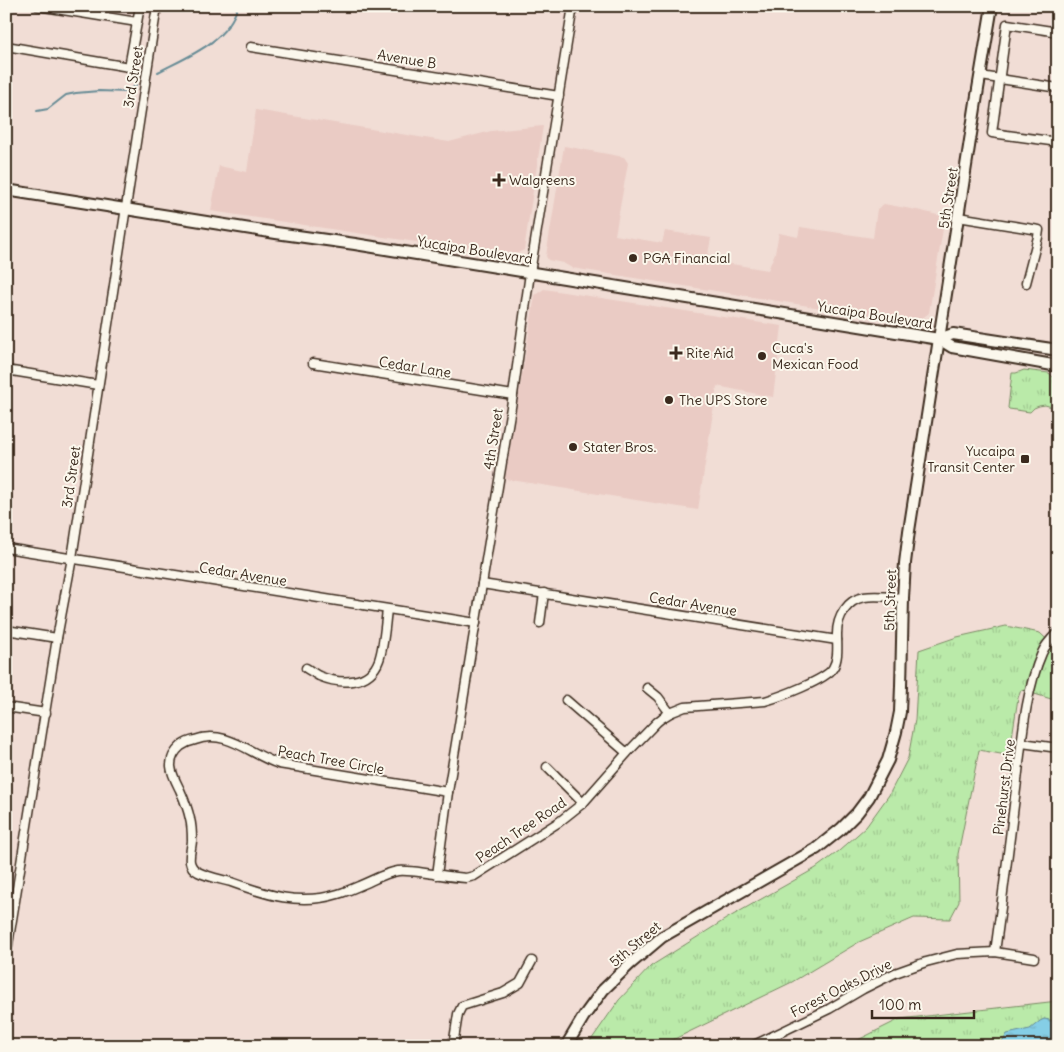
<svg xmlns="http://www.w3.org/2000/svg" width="1064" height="1052" font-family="Delius,sans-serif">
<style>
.built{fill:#eacbc4}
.grass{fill:url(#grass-tufts);stroke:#7a8a64}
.water{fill:url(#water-ripples);stroke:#678c96}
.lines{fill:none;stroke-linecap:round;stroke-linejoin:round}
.stream{stroke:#678c96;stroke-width:2}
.minor-casing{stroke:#3b2a1e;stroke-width:11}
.major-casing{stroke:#3b2a1e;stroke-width:14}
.minor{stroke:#fbf7ec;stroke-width:8}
.major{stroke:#fbf7ec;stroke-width:10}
.poi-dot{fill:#3b2a1e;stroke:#fbf7ec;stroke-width:2}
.labels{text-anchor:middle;stroke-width:4;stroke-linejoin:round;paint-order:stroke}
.street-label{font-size:14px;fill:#3b2a1e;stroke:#fbf7ec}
.poi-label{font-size:14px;fill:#3b2a1e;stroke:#fbf7ec;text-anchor:start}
</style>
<defs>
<pattern id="grass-tufts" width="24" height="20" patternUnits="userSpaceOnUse" patternTransform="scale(1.25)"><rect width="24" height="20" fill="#baeaa9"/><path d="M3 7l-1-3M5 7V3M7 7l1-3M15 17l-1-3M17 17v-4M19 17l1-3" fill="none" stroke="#a1c991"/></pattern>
<pattern id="water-ripples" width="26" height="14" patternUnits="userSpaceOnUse" patternTransform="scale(1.25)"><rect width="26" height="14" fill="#85cee6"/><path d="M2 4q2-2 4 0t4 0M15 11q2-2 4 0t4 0" fill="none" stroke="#74b1c5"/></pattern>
</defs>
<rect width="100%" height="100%" fill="#f1ddd5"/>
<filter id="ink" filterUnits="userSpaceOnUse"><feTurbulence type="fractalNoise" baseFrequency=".02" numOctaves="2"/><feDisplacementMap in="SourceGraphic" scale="10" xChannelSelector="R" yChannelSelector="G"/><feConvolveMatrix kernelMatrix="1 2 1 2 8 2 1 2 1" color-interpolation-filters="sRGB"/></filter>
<g filter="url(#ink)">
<g class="built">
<path d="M256,110L449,142L491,131L543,126L524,250L516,254L463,246L456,248L211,211L219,166L247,172Z"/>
<path d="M564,146L624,157L628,163L615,235L662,243L665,231L711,238L707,260L768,270L775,253L779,233L798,237L800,227L873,238L877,209L884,204L922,211L945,217L929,313L920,320L885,315L883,318L572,268L563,263L548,260L546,256Z"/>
<path d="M544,289L782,326L773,397L717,386L698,510L505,479L535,295Z"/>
</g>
<g class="grass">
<path d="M1024,370L1049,373L1053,377L1056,378L1057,381L1056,389L1058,397L1057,404L1052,407L1045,405L1039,406L1034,408L1030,412L1009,409L1008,408L1012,373H1016Z"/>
<path d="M1006,626L1040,633L1056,648L1058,646V701L1021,690L1018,698L1011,744H1008L1006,755L979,750L958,854L959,902L950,919L914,918L859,942L792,982L660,1046H587L619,1000L651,966L726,919L816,868L839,851L866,827L889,795L908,758L915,720L919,650L957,637Z"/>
<path d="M1058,1001V1046H846L900,1019Z"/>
</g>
<path class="water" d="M1044,1019L1050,1020L1058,1023V1046H1000L1007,1034L1030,1029L1040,1021Z"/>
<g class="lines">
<g class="stream">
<path d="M158,72C189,56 227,42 238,6"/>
<path d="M37,111L48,109L66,95L76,93L99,91L128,92L136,85"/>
</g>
<defs>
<g id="minor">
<path d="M38,6L137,22"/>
<path d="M1058,32L1007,24L992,133L1058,142"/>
<path d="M6,46L129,67L140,6"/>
<path d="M251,47L559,96"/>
<path d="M981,76L1058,88"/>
<path d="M958,217L1039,230L1038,237L1026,283"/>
<path d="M313,363L513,395"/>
<path d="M6,370L98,385"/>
<path d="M6,548L476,623"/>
<path d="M482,584L837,640"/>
<path d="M540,623L544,593"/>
<path d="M6,630L57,638"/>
<path d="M306,668C311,671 315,674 319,676C341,685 370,685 379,660C384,646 385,625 387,610"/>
<path d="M647,688L658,697L670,713L685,707L765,701C779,697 826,680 833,668C839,658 837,645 837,634C837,617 847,600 864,597C876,595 890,597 903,598"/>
<path d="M566,700L627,753"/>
<path d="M6,707L46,713"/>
<path d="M1022,743L1058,748"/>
<path d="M547,767L583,803"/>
<path d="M448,792L279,764C251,755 226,728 195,740C190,741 185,743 181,746C164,761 172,774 180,790C184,799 188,809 190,819C192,826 192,834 192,841C191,853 185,865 198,872C208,877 220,879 231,882C267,895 299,906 338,894C345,892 352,889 359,886C372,881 384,873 398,871C411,870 423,873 435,874C445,876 455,877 466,878L474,876L559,822L583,803L627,753L657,722L662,718L670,713"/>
<path d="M437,875L448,792L513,395L530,273L573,6"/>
<path d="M7,951L57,638L72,558L157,6"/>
<path d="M995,952C1003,895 1010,838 1017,781C1022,740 1025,692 1042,653C1045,645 1052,638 1058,632"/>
<path d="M453,1046L458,1014L462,1006L503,993L520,983L532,961"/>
<path d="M752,1046L829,1009L863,989L895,973L926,962L957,954L995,952L1034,958"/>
</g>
<g id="major">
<path d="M6,190L276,233L355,244L939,339L952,347L1058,366"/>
<path d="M939,339L953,334L1058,350"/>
<path d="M566,1046L584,1016L603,990L630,964L662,937L816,849L841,829L857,813L869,797L888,760L896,732L900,712L901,686L903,598L905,563L909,531L978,89L992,6"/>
</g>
</defs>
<use href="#minor" class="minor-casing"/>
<use href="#major" class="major-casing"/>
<use href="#minor" class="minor"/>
<use href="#major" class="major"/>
</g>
</g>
<g class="poi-dot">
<path d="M496.5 172.5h5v5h5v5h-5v5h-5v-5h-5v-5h5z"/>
<circle cx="633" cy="258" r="5"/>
<path d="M673.5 345.5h5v5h5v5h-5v5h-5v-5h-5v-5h5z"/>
<circle cx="762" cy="356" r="5"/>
<circle cx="669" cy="400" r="5"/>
<circle cx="573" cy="447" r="5"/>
<rect x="1020" y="454" width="10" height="10" rx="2.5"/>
</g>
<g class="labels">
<g class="street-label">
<text transform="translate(407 59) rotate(9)" y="5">Avenue B</text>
<text transform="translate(133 77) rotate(-81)" y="5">3rd Street</text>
<text transform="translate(948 198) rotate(-81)" y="5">5th Street</text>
<text transform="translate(475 250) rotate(9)" y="5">Yucaipa Boulevard</text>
<text transform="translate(875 315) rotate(9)" y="5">Yucaipa Boulevard</text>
<text transform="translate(415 367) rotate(9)" y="5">Cedar Lane</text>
<text transform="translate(493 439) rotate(-81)" y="5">4th Street</text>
<text transform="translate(71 477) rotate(-82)" y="5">3rd Street</text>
<text transform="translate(243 574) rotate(9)" y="5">Cedar Avenue</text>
<text transform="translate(890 600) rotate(-88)" y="5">5th Street</text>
<text transform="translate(693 604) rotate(9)" y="5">Cedar Avenue</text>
<text transform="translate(331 760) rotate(10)" y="5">Peach Tree Circle</text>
<text transform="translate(1004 787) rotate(-83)" y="5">Pinehurst Drive</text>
<text transform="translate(521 830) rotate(-34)" y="5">Peach Tree Road</text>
<text transform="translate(635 944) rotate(-40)" y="5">5th Street</text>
<text transform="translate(841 988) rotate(-27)" y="5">Forest Oaks Drive</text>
</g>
<g class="poi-label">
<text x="509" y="185">Walgreens</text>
<text x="643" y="263">PGA Financial</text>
<text x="772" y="353">Cuca's<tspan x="772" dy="16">Mexican Food</tspan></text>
<text x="686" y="358">Rite Aid</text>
<text x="679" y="405">The UPS Store</text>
<text x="583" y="452">Stater Bros.</text>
<text x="1015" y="456" text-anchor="end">Yucaipa<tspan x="1015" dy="16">Transit Center</tspan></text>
</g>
</g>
<rect width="1064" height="1052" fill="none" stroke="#fbf7ec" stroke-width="25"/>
<rect x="12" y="12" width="1039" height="1027" fill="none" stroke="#3b2a1e" stroke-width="2" filter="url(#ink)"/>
<path d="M872 1010v8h102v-8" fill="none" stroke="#3b2a1e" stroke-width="2.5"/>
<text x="879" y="1010" font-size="15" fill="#3b2a1e" stroke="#fbf7ec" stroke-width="4" paint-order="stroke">100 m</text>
</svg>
